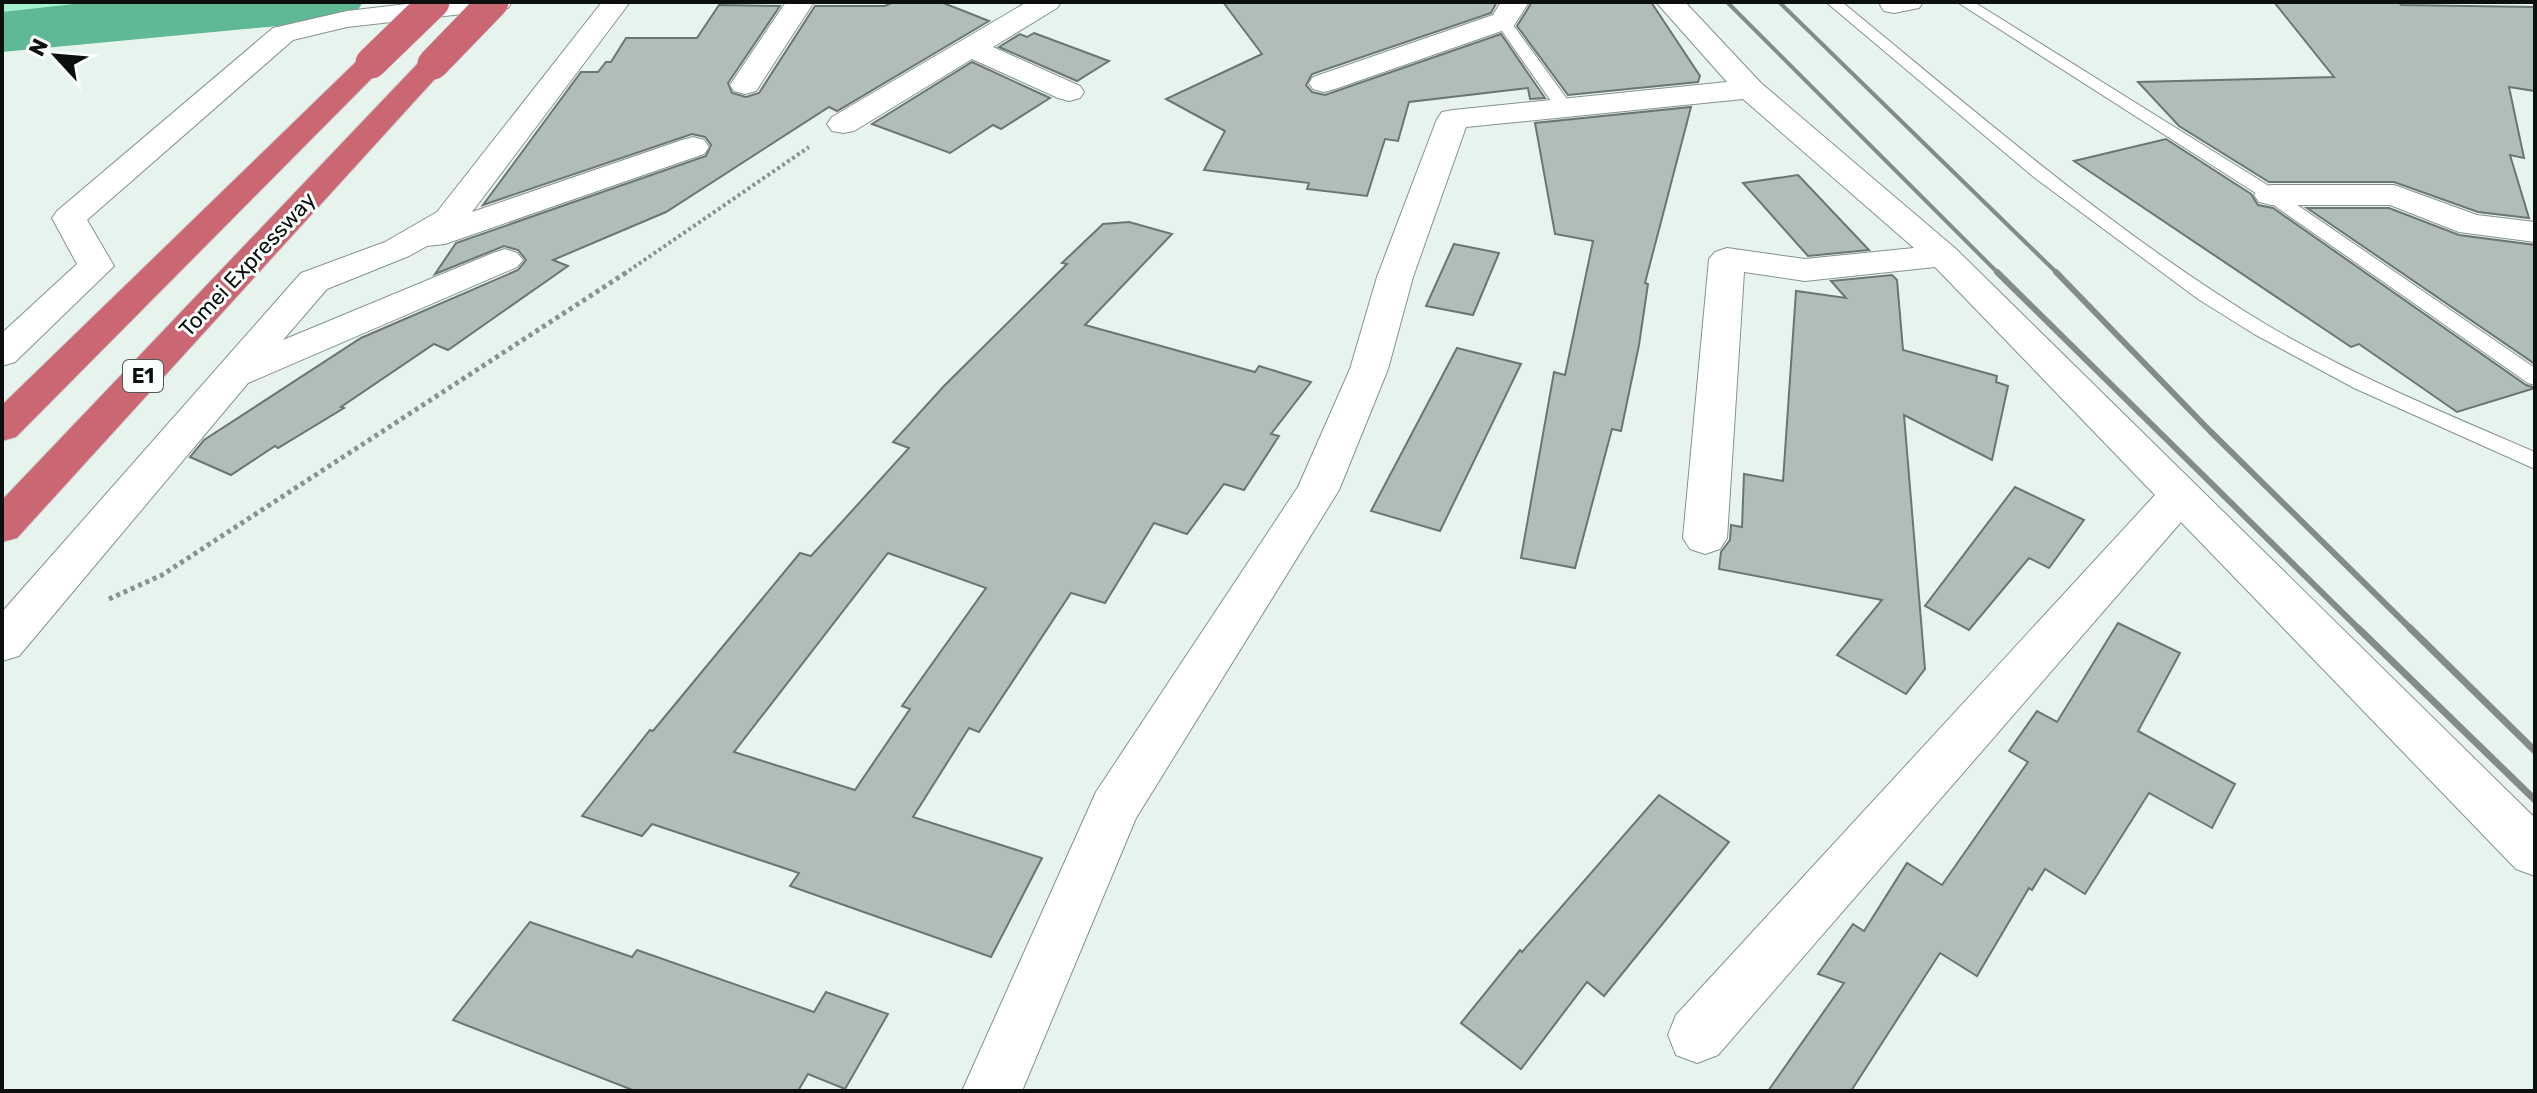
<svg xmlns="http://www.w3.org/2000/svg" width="2537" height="1093" font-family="Rubik,sans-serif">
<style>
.green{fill:#a5f2d1}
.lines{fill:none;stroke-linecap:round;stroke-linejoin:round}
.river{fill:#5fb995;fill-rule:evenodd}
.building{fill:#b1bdb7;stroke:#6b7671;stroke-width:2;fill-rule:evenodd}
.lane-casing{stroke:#86928d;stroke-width:2}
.street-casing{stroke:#86928d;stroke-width:2}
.highway-casing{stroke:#cecfcf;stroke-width:2}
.path-far1{stroke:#89938e;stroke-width:4;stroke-dasharray:3 3;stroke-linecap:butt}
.path{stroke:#89938e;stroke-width:5;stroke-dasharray:4 4;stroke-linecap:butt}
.lane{fill:#fff;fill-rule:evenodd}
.street{fill:#fff;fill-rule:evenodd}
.highway{fill:#ca6773;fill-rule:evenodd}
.rail-far2{stroke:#838c88;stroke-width:4}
.rail-far1{stroke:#838c88;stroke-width:6}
.rail{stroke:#838c88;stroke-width:7}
.highway-bridge-casing{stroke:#cecfcf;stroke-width:32;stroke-linecap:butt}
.highway-bridge{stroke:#ca6773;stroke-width:31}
.labels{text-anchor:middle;stroke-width:6;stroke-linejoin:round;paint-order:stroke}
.shield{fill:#fafffc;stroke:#535855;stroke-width:2}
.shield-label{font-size:20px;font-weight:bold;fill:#0b100e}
.street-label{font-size:22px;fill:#0b100e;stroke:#fafffc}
</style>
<rect width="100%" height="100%" fill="#e7f4ee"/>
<path class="green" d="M2,2H314L85,17L2,30Z"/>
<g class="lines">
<path class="river" d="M92,2H363L354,16L331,21L2,52V12Z"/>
</g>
<g class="building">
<path d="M893,2H941L989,21L837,111L829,107L666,212L553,260L568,266L448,350L434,344L341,407L344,408L278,448L275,446L231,475L190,457L204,440L361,338L518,270L526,260L518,250L504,246L435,274L456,243L706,156L711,145L705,137L692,134L483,205L581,72H598L606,62H611L626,38H697L719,5L780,6L728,83L732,93L746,97L759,93L815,6H885Z"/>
<path d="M1223,2H1497L1491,13L1312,74L1306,85L1312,92L1325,95L1501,34L1545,98L1530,99L1528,88L1409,102L1398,141L1385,139L1367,196L1307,189L1309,183L1204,170L1225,131L1166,99L1262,54Z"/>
<path d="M1532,2H1651L1700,76L1698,82L1568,95L1517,26Z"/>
<path d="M2274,2H2399L2401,5L2535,7V91L2509,87L2524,158L2510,155L2529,218L2478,212L2394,182H2269L2179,126L2138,82L2334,77Z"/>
<path d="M1034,33L1109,61L1077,81L999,47L1020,34L1027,37Z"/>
<path d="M972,62L1050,98L1001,129L993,125L950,153L872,124Z"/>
<path d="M1691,107L1645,283L1648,284L1639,345L1621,431L1612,429L1575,568L1521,558L1554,372L1565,375L1593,241L1555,234L1535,123Z"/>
<path d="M2166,139L2251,194L2258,205L2273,208L2526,385L2535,388L2457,412L2359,344L2351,347L2074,161Z"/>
<path d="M1798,175L1869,250L1808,256L1743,183Z"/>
<path d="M2307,208H2389L2459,235L2535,245V364Z"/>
<path d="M1129,222L1172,234L1085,325L1255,372L1259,366L1311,382L1271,434L1279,436L1244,490L1224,484L1187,534L1154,523L1105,603L1071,593L979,732L969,728L913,817L1042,858L991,957L790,886L799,873L652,824L642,836L582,816L650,730L653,731L800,553L811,556L909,448L893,442L944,386L1067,264L1062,263L1103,224ZM888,553L986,588L902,706L910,709L855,790L734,752Z"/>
<path d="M1454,244L1499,253L1473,315L1426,306Z"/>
<path d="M1892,275L1897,280L1903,350L1997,376L1996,382L2008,386L1992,460L1904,415L1925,669L1906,694L1837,655L1882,600L1719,569L1721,552L1730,540L1731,525L1742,527L1744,474L1783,481L1796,291L1846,298L1831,281Z"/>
<path d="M1457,348L1521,364L1440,531L1371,511Z"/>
<path d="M2015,487L2084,520L2049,568L2029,558L1969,630L1925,606Z"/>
<path d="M2118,623L2180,653L2138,731L2235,784L2212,828L2149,793L2085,894L2045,869L2032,890L2029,888L1977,976L1940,953L1851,1091H1768L1844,983L1818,974L1853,924L1864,931L1907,863L1942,885L2028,762L2009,751L2037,711L2057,722Z"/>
<path d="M1659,795L1729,842L1604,996L1587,982L1521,1069L1461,1023L1520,950L1522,952Z"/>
<path d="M530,922L632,957L637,950L814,1012L826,992L888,1014L845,1089L808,1074L798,1091H635L453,1020Z"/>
</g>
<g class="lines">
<defs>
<g id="lane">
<path d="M1826,2H1842C1980,115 2114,233 2267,325C2352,375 2444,413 2535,452V469L2354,388L2254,334L2198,299L2035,178Z"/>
<path d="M1957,2H1974L2277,191L2535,368V385L2528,383L2265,199Z"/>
<path d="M1503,16L1508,18L1570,103L1572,107L1570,111H1558L1495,21Z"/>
</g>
<g id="street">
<path d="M424,2H512L508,8L498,10L347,27L293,40L87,220L114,266L15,362L2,366V333L77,264L52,218L57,211L273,28L347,11Z"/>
<path d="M602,2H630L472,212L682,140L693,137L704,140L709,147L704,154L445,244L427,246L409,256L327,289L283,340L493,253L505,249L517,253L523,260L517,267L248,383L19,656L2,661V612L301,273L385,242L437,212Z"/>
<path d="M786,2H814L756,91L745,94L734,91L730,85Z"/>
<path d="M1027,2H1061L1057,8L993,47L1080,86L1084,92L1080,98L1069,101L1058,98L972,59L854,131L843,133L832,131L827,124L832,117Z"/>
<path d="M1501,2H1529L1513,27L1335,89L1324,92L1313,89L1309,83L1313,77L1493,15Z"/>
<path d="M1656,2H1685L1761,83L1956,249L2535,818V876L2516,869L2181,522L1718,1055L1697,1063L1676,1055L1668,1035L1676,1015L2155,495L1935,267L1805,281L1744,272L1727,538L1720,549L1705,554L1690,549L1683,538L1709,259L1715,252L1727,248L1805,259L1914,248L1743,99L1466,127L1413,277L1388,369L1339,490L1136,818L1022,1091H962L1096,792L1298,487L1350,369L1377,277L1437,119L1442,112L1453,110L1727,82Z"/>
<path d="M1882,2H1923L1919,8L1894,13L1884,11L1880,5Z"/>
<path d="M2271,185H2394L2477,215L2535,222V242L2459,232L2390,205H2271L2259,202L2254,195L2259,188Z"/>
</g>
<g id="highway">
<path d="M371,54L381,57L386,63L381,69L16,437L2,441V405L361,57Z"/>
<path d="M433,55L443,58L448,64L443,70L17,538L2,542V500L423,58Z"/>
</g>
</defs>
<use href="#lane" class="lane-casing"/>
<use href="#street" class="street-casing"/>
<use href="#highway" class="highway-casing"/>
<path class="path-far1" d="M624,274L809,147"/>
<path class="path" d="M109,599L162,575L627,272"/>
<use href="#lane" class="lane"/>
<use href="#street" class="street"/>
<use href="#highway" class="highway"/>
<g class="rail-far2">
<path d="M1727,2L1999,274"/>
<path d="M1779,2L2058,274"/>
</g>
<g class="rail-far1">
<path d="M1997,272L2360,630"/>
<path d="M2056,272L2210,431L2412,630"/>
</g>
<g class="rail">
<path d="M2358,628L2535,800"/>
<path d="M2410,628L2535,751"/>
</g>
<defs>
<g id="highway-bridge">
<path d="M371,63L434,2"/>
<path d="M433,64L493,2"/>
</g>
</defs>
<use href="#highway-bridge" class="highway-bridge-casing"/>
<use href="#highway-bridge" class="highway-bridge"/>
</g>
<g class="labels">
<rect class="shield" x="123" y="360" width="40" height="32" rx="6"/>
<g class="shield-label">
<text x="143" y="383">E1</text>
</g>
<g class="street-label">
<text transform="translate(247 264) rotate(-47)" y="8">Tomei Expressway</text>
</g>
</g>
<rect width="2537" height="1093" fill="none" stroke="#0b100e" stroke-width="8"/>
<g transform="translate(56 56) rotate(296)" stroke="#fafffc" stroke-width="6" paint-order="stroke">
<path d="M0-6L14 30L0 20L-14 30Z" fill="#0b100e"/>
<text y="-12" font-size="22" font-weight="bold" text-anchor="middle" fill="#0b100e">N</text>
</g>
</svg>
